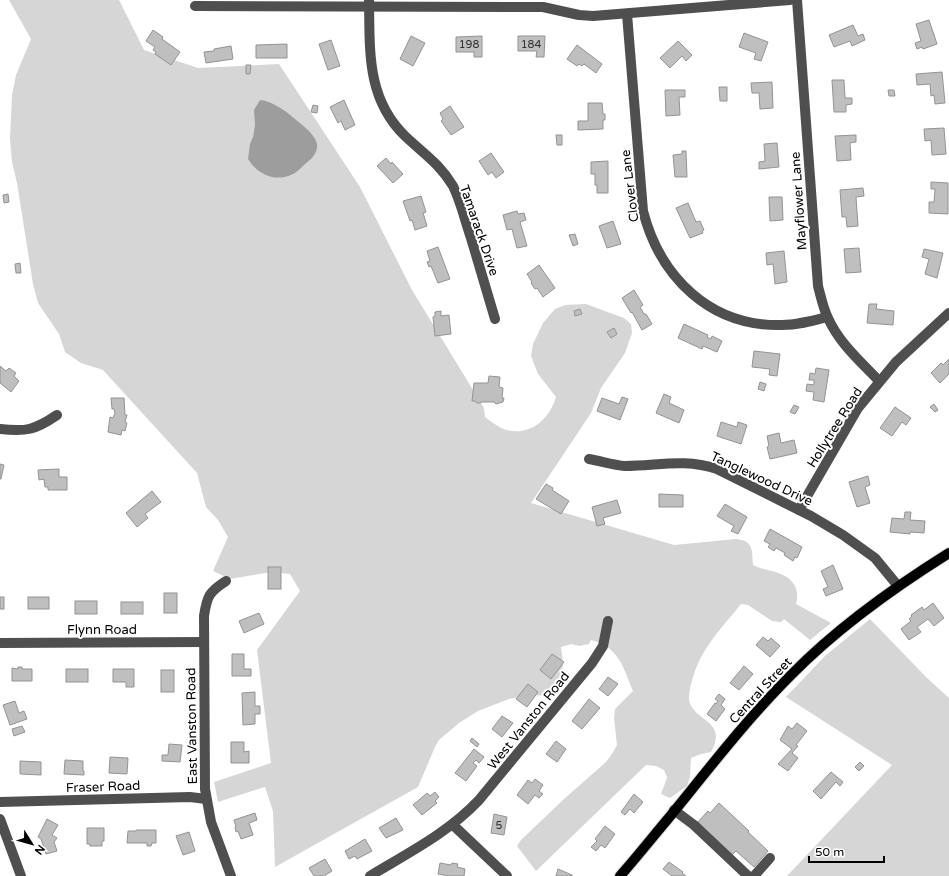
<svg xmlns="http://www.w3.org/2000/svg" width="949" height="876" font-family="'Varela Round',sans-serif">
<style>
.green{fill:#d6d6d6}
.water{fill:#9d9d9d}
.building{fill:#bfbfbf;stroke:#939393}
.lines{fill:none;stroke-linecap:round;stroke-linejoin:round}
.major-casing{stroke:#dbdbdb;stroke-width:12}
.minor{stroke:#4f4f4f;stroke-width:10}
.major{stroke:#000;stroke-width:10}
.labels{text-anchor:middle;stroke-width:4;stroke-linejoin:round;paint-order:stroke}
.number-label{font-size:11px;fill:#303030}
.street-label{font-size:13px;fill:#000;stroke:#fff}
</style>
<rect width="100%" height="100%" fill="#fff"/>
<g class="green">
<path d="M9,0H119L144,50L198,68L279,64L360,187L412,290L484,408L485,417C490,421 496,425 501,428C527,439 549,421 556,397L538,374L531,356L533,344L543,323L555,309L565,305L586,304L624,318L631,324L632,333L625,353L601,388L591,413L531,503L674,545L736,539C754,541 752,550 753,565C762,570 772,570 781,574C794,579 800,591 796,604L831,623L810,640L784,619L781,622L772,621L748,605L741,604C721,629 700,649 692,681C690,687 689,693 689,699C692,722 729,719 711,752L701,754L691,758L690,777L687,786L670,798L661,794L667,778L664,770L656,766L646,765L536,871L517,846L521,840L564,799L606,762L612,754L617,745L614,718L615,709L633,691C623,667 619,647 591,640L589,644L579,646L571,644L561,647L563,663L561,682L550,696L529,695L509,699L478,711L459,723L439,740L435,747L418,787L275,867L273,811L265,787L218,802L214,782L271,763L257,650L300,591L290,574L271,572L230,579L213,571L228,537L218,520L206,507L197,473L103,370L81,363L65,352L59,334L38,303L33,284L17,183L12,162L10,139L12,95L16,75L31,39Z"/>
<path d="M870,619L927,678L949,698V876H787L892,765L786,697L825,656Z"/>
</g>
<path class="water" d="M260,100C270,100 288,112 295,119C302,125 315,134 317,144C318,154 311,159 305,164C301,168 297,172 293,174C276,183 257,174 248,159L250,144L253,137L255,125L254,110Z"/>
<g class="building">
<path d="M929,20L937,44L923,49L922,47L917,49L915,43L921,41L916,24Z"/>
<path d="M853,25L858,36L863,34L865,40L852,46L850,41L834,47L829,35Z"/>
<path d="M153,30L163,37L162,39L180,52L171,65L155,54L156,52L153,50L155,47L146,41Z"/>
<path d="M744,33L768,42L761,61L754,59L756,53L739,47Z"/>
<path d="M411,36L425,43L413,66L400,59Z"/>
<path d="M482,36V57H474V52H456V37Z"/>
<path d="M518,36H545L544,57H536L537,51H518Z"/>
<path d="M331,40L340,66L328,70L319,44Z"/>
<path d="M678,41L692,55L686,61L682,56L670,68L660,58Z"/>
<path d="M287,44V58H256V45Z"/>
<path d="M577,45L602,64L596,73L584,64L582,66L579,64L577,66L567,59Z"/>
<path d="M231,46L233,59L206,63L204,52L214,51V49Z"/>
<path d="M246,65H251L250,74H246Z"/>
<path d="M942,72L945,103L935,104L934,95L931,96L930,84L917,85L916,74Z"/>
<path d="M832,80H844L845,98H852V104L846,105V112H834Z"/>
<path d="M772,82L773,108L760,109L759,93H752L751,83Z"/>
<path d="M719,87H727V101H720Z"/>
<path d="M665,90H685V97H679L680,115L666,116Z"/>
<path d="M888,90H894L895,96H889Z"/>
<path d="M344,100L355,125L345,130L341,121L338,123L330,107Z"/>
<path d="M588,103H602L603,114H605V120H603V129L578,130V121H588Z"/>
<path d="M313,105L318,106L317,113L311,112Z"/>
<path d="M450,106L464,127L451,135L441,121L443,119L440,113Z"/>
<path d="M944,128L946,154L932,155L931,140L925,141L924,129Z"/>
<path d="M556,135H562V145H557Z"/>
<path d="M856,135V142L850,143L851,160L837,161L835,136Z"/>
<path d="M777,143L779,167L759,169V162L765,161L764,144Z"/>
<path d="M682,151H686L687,177H675L673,155L682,154Z"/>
<path d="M491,153L504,172L496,178L492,172L488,175L479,161Z"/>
<path d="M386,158L391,164L392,162L403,174L393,183L377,166Z"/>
<path d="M608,161V193H597V185H595V174H591V162Z"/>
<path d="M931,182L948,183V214L929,213V202H934L935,189H931Z"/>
<path d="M863,188L864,196L856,197L858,226L847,227L846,217H842L840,190Z"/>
<path d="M8,194L9,202L4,203L3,195Z"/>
<path d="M421,196L426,212L423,213L427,226L415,230L412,220L410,221L403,201Z"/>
<path d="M769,197H782L783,220L770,221Z"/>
<path d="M688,203L696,222L700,221L704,230L702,231L703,233L690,238L676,208Z"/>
<path d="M517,211L518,214L524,213L526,220L520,222L527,246L517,248L512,229L507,230L503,215Z"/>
<path d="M613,221L621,244L607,248L599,226Z"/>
<path d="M575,234L578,244L573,246L569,235Z"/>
<path d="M438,247L450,279L438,283L431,266L429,267L427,262L430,261L427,251Z"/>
<path d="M859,248L861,272L846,273L844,249Z"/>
<path d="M924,249L943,253L937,278L925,274L929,259L922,257Z"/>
<path d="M784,251L787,282L775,284L773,264L767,265L766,253Z"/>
<path d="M20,263L21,273H16L15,264Z"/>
<path d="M539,265L555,288L543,297L537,288L535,289L531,283L532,282L527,274Z"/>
<path d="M634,290L643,305L640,307L644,314H646L652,324L642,330L632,312L631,313L622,298Z"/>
<path d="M869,304H877L876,309L894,311L893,325L867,323Z"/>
<path d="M580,309L582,314L575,316L574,311Z"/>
<path d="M441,311V316L449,315L451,334L435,336L433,317L435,316V312Z"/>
<path d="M684,324L708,335L707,337L711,339L712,336L722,341L717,352L703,346L702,349L678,338Z"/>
<path d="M614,328L617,334L611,338L607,332Z"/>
<path d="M754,351L780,354L777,376L769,375L770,369L752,367Z"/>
<path d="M949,359V374L940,383L931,373L941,363L943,365Z"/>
<path d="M0,366L6,371L9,368L16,373L14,376L19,381L11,392L0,383Z"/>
<path d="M816,368L829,370L824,402L813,400L814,392L806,391L807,384L814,385V380H809L810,373L815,374Z"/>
<path d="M489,376L500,377L499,387L503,388L502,398H504L503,402L496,404L494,402H482L480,403H477L475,401H472L474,383H488Z"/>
<path d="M760,382L766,384L764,391L758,389Z"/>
<path d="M664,394L671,397L669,403L684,410L679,423L656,413Z"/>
<path d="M622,397L628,399L620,420L597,411L602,398L619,404Z"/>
<path d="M111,398H124L125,415H127L125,422L127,423L125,431L122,430L121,435L108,432L110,417L113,418L115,413L114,409H112Z"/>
<path d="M934,404L938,410L935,412L930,407Z"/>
<path d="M794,405L799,407L795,414L790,412Z"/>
<path d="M895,407L911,418L906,425L902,422L892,436L880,428Z"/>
<path d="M721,422L737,427L738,422L747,425L741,444L717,436Z"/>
<path d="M779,433L781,443L794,440L797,453L770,459L767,447L769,446L767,436Z"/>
<path d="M0,464L4,465L1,479H0Z"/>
<path d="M59,469V477H67V490H48V487H45L44,479L39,480L38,470Z"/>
<path d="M868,476L870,485L865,487L870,503L857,507L849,482Z"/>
<path d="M546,484L553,488L552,490L569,501L561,514L536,499Z"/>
<path d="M152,491L161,502L145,514L148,518L137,527L126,513Z"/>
<path d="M659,494L683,495V507H659Z"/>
<path d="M617,500L621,513L603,518L605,524L597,526L592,507Z"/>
<path d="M725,504L747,517L738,534L731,531L734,526L717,516Z"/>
<path d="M905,512H911L910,520L925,521L924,533L910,532V534L890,532L892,518L904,519Z"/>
<path d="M770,529L802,547L797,558L795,557L793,561L784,555L785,553L776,548L774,551L768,547L770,544L764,541Z"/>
<path d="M833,565L843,589L826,596L823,589L828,587L821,571Z"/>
<rect x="268" y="567" width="13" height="22"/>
<rect x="164" y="593" width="13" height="20"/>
<rect x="0" y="597" width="4" height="12"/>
<rect x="28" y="597" width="21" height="12"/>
<rect x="75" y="601" width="22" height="13"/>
<rect x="121" y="602" width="22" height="12"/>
<path d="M933,603L944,618L934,626L928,619L917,627L921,632L909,640L901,629L911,621L909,619L912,616L911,615L922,607L924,610Z"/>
<path d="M259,613L264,624L244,633L239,621Z"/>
<path d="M763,637L768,641L771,638L780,646L770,657L756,645Z"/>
<path d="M232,654H244V669H251V676H232Z"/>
<path d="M552,654L564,662L551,679L540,670Z"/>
<path d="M744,666L753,674L739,690L730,683Z"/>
<path d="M18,667H22V669H32V681H12V668L18,669Z"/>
<rect x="66" y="669" width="22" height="13"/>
<path d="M113,669H134V687H126V682H113Z"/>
<rect x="161" y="670" width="13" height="22"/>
<path d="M608,677L618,684L608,696L599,689Z"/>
<path d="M528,684L538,692L527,707L516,699Z"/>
<path d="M255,692V706H260V714H255V724L243,725L242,693Z"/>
<path d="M719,694L725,699L721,705L725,709L716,721L707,714L715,703L716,704L718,701L715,699Z"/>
<path d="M589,699L600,708L582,729L572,721Z"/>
<path d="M15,701L19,713L24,711L27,719L10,725L3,705Z"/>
<path d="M502,716L513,723L502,737L492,729Z"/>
<path d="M797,723L807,731L796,745L798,746L792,753L798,758L788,771L778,764L792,749L780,740L788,726L792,729Z"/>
<path d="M22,726L25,732L14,736L12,729Z"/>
<path d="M472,738L479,744L477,747L470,741Z"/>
<path d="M556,741L566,749L557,762L546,754Z"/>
<path d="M231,742H244V752L249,751V763H231Z"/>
<path d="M169,744L182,745L180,762L162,761V755H168Z"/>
<path d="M474,749L484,757L479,763L476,760L473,763L477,766L466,781L455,773Z"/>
<path d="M110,757L128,758L127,774L109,773Z"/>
<path d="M65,760L83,761V771H84V775L64,774Z"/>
<path d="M20,761L41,762V775L20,774Z"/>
<path d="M860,762L864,766L859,771L855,767Z"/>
<path d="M831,772L843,782L840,786L836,782L821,799L813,791Z"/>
<path d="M535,779L543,785L539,791L543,794L539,798L535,795L528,804L517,795L528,780L532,783Z"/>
<path d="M435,792L439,797L435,801L437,803L422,815L413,805L427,793L430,796Z"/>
<path d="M634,794L643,802L634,813L630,809L625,815L621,812Z"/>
<path d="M719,803L749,831L748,832L768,851L754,867L736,851L732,855L696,824L708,811L710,813Z"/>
<path d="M255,813L257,820L249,823L253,835L241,839L238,831L236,832L235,827H236L234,820Z"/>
<path d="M494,814L507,817L504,835L491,833Z"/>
<path d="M396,818L403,830L386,838L379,828Z"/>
<path d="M47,819L58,825L52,835L57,838L54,842L57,851L46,854L41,839L38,837Z"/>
<path d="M605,826L615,834L605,848L601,845L596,851L591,847L597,841L595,839Z"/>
<path d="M87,828H104V841H102V846H90V844H87Z"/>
<path d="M136,830H156V843H152L151,846H147V843H127L128,831H136Z"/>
<path d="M189,832L195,851L183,855L176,836Z"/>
<path d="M365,839L372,851L357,859L355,856L349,859L345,851Z"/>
<path d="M325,859L332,871L324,876H314L309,868Z"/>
<path d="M669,862L683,872L682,873L686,876H672L663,869Z"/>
<path d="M440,863L451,865L452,863L458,864L457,867L465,869L464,876H449L438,874Z"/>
<path d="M558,869L572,875V876H556Z"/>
</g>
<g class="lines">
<defs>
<path id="major" d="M620,876C636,858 651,839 667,820C707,771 746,720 791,675C838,627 893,588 949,553"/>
</defs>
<use href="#major" class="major-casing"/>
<g class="minor">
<path d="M369,0C370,50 366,98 405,136C423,153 440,164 453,186C461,202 465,221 471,238C479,265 487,292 495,319"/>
<path d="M797,0L818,286C821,297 823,308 828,318C839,343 861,362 879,381"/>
<path d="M195,6L543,7L579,15L593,16L790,0"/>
<path d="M627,14L643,211C660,277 710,327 782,325C798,325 812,321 827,317"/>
<path d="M0,429C26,432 35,430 57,415"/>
<path d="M589,459C601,461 613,465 625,466C658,466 683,458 717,469L811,516L843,535L875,558L898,586"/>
<path d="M799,510L858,408L896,362L949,313"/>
<path d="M226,581C209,592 207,596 204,616L205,789L211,822L231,876"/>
<path d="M0,643L204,642"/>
<path d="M0,802L190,797L206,799"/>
<path d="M674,810L694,825L748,876"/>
<path d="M0,819L21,876"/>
<path d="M453,825L507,876"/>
<path d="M370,876C408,853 448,833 479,800L592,663L603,646L608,621"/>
<path d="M754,876L770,858"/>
</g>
<use href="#major" class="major"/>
</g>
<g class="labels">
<g class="number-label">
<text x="469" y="48">198</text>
<text x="531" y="48">184</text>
<text x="499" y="829">5</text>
</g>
<g class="street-label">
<text transform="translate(629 186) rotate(-97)" y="5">Clover Lane</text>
<text transform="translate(798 201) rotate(-94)" y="5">Mayflower Lane</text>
<text transform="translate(480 230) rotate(71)" y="5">Tamarack Drive</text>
<text transform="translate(834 427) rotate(-58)" y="5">Hollytree Road</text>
<text transform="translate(762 478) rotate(25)" y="5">Tanglewood Drive</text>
<text x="102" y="634">Flynn Road</text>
<text transform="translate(760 690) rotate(-47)" y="5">Central Street</text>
<text transform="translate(528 720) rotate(-51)" y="5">West Vanston Road</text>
<text transform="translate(191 726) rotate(-91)" y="5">East Vanston Road</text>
<text transform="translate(103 786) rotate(-2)" y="5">Fraser Road</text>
</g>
</g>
<g transform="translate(32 844) rotate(127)" stroke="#ffffff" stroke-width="3" paint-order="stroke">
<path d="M0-3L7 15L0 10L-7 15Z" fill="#000000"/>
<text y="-6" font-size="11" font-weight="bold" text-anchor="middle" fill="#000000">N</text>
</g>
<path d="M809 856v6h75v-6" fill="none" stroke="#000000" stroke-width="2"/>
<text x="815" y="856" font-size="12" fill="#000000" stroke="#ffffff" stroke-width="3" paint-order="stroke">50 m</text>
</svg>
